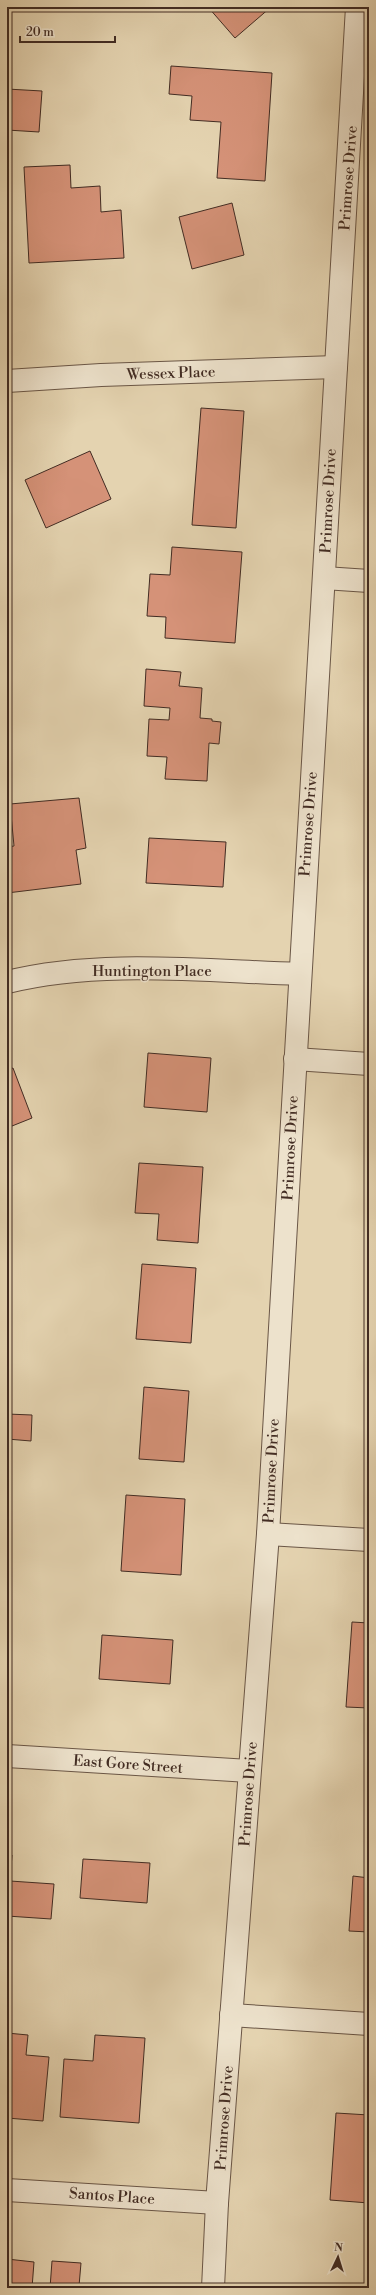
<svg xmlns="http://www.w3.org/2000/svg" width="376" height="2295" font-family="'Libre Bodoni',serif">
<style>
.building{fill:#d59278;stroke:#422c23}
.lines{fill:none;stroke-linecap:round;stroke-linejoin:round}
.street-casing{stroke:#6a5646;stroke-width:24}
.street{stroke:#ede2cc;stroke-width:22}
.labels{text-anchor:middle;stroke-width:3;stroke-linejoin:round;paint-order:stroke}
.street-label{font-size:15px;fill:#422c23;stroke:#ede2cc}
</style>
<rect width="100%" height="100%" fill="#e4d3b0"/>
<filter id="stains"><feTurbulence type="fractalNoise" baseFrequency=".005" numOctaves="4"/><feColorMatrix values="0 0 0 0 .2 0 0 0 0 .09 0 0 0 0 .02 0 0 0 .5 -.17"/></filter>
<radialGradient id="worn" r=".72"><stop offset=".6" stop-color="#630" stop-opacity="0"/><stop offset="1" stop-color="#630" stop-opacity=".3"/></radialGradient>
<g class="building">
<path d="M208,7H271L235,38Z"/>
<path d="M171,66L272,73L265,181L217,178L221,122L190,120L192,96L169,94Z"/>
<path d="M7,89L42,91L39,132L7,130Z"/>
<path d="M70,165L71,188L100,186L101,212L121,210L124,258L29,263L24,167Z"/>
<path d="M232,203L244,255L192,269L179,217Z"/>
<path d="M201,408L244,411L236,528L192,525Z"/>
<path d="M90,451L111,499L46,528L25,480Z"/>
<path d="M172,547L242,552L235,643L165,638L166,617L147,616L150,574L170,575Z"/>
<path d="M146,669L181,672L179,686L202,688L200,718L212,719V721L221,722L219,744L209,743L207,781L165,779L167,757L147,756L149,719L169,720L170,708L144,706Z"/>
<path d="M79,798L86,848L76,850L81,884L7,893V847L14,846L10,804Z"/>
<path d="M149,838L226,842L223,887L146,883Z"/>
<path d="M148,1053L211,1058L207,1112L144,1107Z"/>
<path d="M13,1068L32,1118L7,1128V1070Z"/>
<path d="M139,1163L203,1167L198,1243L157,1240L159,1214L135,1213Z"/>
<path d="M142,1264L196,1268L191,1343L136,1339Z"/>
<path d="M144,1387L189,1391L184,1462L139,1459Z"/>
<path d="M7,1414L32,1415L31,1441L7,1439Z"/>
<path d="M126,1495L185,1499L181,1575L121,1571Z"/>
<path d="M352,1622L369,1623V1708L346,1707Z"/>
<path d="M102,1635L173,1640L170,1684L99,1679Z"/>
<path d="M7,1636H11L8,1677H7Z"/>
<path d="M7,1854L12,1855L10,1881L54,1884L51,1919L7,1916Z"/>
<path d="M83,1859L150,1863L147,1903L80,1898Z"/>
<path d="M353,1876L369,1878V1932L349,1931Z"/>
<path d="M7,2033L28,2035L26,2055L49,2057L43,2121L7,2118Z"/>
<path d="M95,2035L145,2038L139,2123L60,2117L64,2059L93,2061Z"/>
<path d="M336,2113L369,2115V2203L330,2200Z"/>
<path d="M7,2259L34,2262L32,2288H7Z"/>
<path d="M52,2261L81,2263L79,2286L107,2288H50Z"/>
</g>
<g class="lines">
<defs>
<g id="street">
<path d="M7,381L101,375L336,367"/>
<path d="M324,578L369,581"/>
<path d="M7,982C99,959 204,971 299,974"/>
<path d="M295,1059L369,1064"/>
<path d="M268,1534L369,1540"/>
<path d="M7,1756L249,1771"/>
<path d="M231,2015L369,2024"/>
<path d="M7,2190L217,2203"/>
<path d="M213,2288L217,2203L268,1534L357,7"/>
</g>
</defs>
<use href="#street" class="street-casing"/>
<use href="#street" class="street"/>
</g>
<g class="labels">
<g class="street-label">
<text transform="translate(348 178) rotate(-86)" y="5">Primrose Drive</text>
<text transform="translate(171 373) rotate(-2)" y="5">Wessex Place</text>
<text transform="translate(328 501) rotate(-87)" y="5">Primrose Drive</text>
<text transform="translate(308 824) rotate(-86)" y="5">Primrose Drive</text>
<text x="152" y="976">Huntington Place</text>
<text transform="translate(290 1148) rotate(-87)" y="5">Primrose Drive</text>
<text transform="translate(271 1471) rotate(-87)" y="5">Primrose Drive</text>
<text transform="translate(128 1764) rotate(4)" y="5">East Gore Street</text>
<text transform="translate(248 1794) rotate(-86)" y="5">Primrose Drive</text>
<text transform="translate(224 2118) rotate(-86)" y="5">Primrose Drive</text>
<text transform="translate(112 2196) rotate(4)" y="5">Santos Place</text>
</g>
</g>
<rect width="376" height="2295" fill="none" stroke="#e4d3b0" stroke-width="24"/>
<rect x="8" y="8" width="360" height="2279" fill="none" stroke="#422c23" stroke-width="2"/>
<rect x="12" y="12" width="352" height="2271" fill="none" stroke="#422c23"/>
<g transform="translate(338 2257) rotate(4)" stroke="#ede2cc" stroke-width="3" paint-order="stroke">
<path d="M0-3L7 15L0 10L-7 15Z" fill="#422c23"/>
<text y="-6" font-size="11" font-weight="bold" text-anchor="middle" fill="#422c23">N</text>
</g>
<path d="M20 36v6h95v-6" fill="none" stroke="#422c23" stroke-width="2"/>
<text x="26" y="36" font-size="12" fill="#422c23" stroke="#ede2cc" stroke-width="3" paint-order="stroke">20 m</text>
<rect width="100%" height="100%" filter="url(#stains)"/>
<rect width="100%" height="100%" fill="url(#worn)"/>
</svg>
